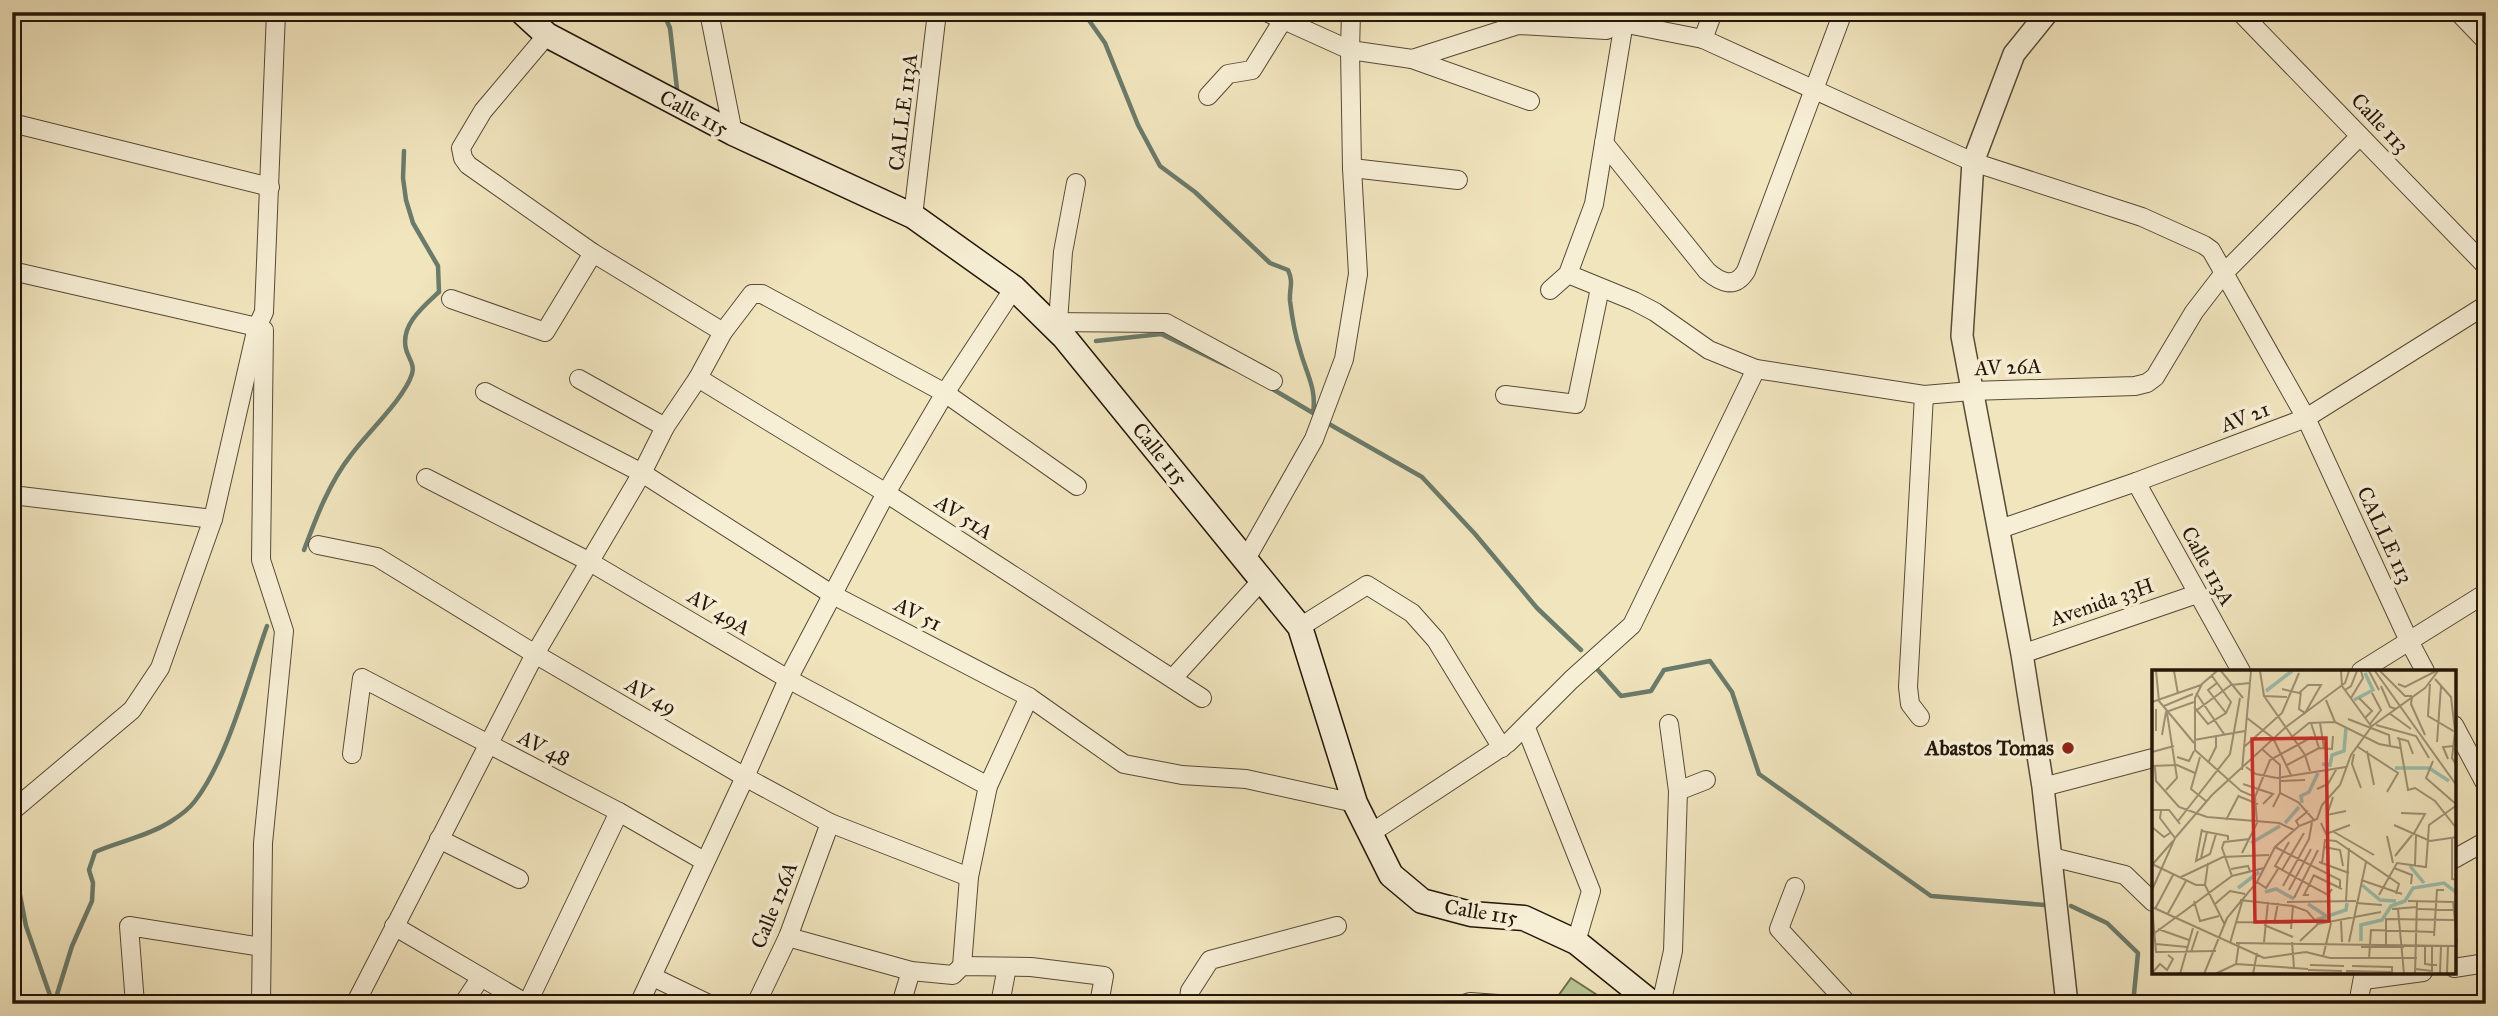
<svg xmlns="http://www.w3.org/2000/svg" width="2498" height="1016" font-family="'IM FELL Great Primer',serif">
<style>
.green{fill:#b8c593;stroke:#6e6e4d;stroke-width:2}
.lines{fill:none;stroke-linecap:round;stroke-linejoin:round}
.stream{stroke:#6b7b6b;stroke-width:4.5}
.minor-casing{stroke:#574a35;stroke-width:20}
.tertiary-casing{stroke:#574a35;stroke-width:24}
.secondary-casing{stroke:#241607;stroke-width:27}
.minor{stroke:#f6eed5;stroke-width:18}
.tertiary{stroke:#f6eed5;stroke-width:21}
.secondary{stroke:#f6eed5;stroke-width:24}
.poi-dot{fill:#8f2418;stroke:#f6eed5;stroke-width:2.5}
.labels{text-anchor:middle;stroke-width:7;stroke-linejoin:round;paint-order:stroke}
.street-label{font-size:21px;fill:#241607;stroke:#f6eed5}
.poi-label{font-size:21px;font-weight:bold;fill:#241607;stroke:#f6eed5;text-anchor:end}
.inset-river{fill:none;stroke:#9bbfae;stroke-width:3.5}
.inset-road{fill:none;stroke:#9f9275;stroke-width:2}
.view{fill:#d62828;fill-opacity:0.15;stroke:#d62828;stroke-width:3.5}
.inset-edge{fill:none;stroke:#241607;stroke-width:3.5}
</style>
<rect width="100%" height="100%" fill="#f1e5be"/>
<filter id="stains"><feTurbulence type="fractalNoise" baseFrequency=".00286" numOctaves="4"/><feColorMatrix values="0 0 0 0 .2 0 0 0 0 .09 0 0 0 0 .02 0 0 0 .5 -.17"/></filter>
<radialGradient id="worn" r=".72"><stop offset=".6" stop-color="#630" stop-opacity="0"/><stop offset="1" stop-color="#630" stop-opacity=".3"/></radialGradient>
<path class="green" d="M1571,978L1611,1004H1563L1556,999Z"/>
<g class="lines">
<g class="stream">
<path d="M663,12L670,28L677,89"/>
<path d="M1083,12L1105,43L1138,125L1160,166L1195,192L1270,263L1288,270C1294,283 1289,288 1290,301C1292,317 1295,335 1300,350C1306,373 1317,388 1313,413L1269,387"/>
<path d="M1096,341L1161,334L1230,367"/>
<path d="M1329,424L1422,477L1475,534L1537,608L1581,650"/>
<path d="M304,550C316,518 329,483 351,455C367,433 404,399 412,374C415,364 408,358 406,349C400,325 424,306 439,292L438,266L413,223L406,200L403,178L404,151"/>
<path d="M1597,669L1621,696L1651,691L1664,670L1710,661L1732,692L1759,774L1931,896L2045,905"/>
<path d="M12,854L26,926L53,1004"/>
<path d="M2071,906L2107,923L2138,953L2133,1004"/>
<path d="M54,1004L72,946L92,901L93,883L89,870L95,852C120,841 146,837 170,822C178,817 189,809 195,801C228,758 248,679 267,626"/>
</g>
<defs>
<g id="minor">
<path d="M709,12L733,133"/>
<path d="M1266,12L1350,50L1412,59L1518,25L1606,30L1622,23L1703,39L1973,162L2142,217L2204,245L2211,250L2306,418L2409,641L2425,671"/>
<path d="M2240,12L2486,266"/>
<path d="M2458,12L2486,41"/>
<path d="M547,35L483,111L461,148L463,158L468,165L593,253L723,332"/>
<path d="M1703,39L1713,12"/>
<path d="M1412,59L1530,101"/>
<path d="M1208,96L1228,74L1252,70L1283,20"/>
<path d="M12,123L270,187"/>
<path d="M1604,143L1707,271C1721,283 1735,289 1746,271L1843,12"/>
<path d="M1352,168L1458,180"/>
<path d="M913,216L937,12"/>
<path d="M12,271L257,327"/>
<path d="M1568,274L1634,301L1655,312L1709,350L1756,369L1924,395L1971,391L2135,386L2147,383L2155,377L2194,312L2224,273L2360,136"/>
<path d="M1550,290L1568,274L1594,204L1625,16"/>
<path d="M451,299L545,332L593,253"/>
<path d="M1048,322L1166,323L1273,381"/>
<path d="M1058,322L1063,252L1076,183"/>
<path d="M698,378L886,493L1202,698"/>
<path d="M579,379L665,427"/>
<path d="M485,392L642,473L833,595L1029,697L1124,764L1182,775L1246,779L1355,803"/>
<path d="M1505,395L1576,404L1600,288"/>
<path d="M426,478L590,562L788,679L988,786"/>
<path d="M2136,482L2241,671"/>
<path d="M12,495L213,519"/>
<path d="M2000,529L2136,482L2306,418L2486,305"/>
<path d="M318,545L377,557L535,654L745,777L830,823L969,877"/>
<path d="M1246,559L1314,439L1344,359L1358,274L1352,168L1350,50L1351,12"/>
<path d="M1300,627L1367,585L1412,613L1436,640L1502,748"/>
<path d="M2022,654L2197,594"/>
<path d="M2361,671L2486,593"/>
<path d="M1173,678L1262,580"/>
<path d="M1920,717L1910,704L1908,687L1924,395"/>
<path d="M2454,725L2486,785"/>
<path d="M1526,728L1591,891L1576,942"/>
<path d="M352,754L362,678L619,812L704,861"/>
<path d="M2043,787L2153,758"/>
<path d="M1678,791L1706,780"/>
<path d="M12,811L132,710L160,668L213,519L257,327L264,312L276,12"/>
<path d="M1371,833L1508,743L1571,680L1632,625L1756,369"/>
<path d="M439,839L519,879"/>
<path d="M2052,857L2125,875L2153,902"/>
<path d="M2454,859L2486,841"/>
<path d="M1795,887L1779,929L1848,1004"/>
<path d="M394,926L527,1004"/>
<path d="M788,937L911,971L953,975L962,966L1031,967L1104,976L1099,1004"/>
<path d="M962,966L969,877L988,786L1029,697"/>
<path d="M2454,968L2486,963"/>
<path d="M653,977L709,1004"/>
<path d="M2364,980L2423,972"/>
<path d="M135,1004L129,926L261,947"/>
<path d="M261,1004L263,843L284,631L261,560L264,330"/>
<path d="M355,1004L535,654L642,473L665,427L698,378L723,332L752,294H762L945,393L1077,486"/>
<path d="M463,1004L481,977"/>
<path d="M527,1004L619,812"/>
<path d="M639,1004L745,777L788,679L886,493L945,393L1014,288"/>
<path d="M756,1004L788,937L830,823"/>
<path d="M901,1004L911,971"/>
<path d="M1000,1004L1007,967"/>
<path d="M1188,1004L1190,991L1210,960L1337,926"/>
<path d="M1464,1004L1470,1002L1498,1004"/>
<path d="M1661,1004L1673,951L1678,791L1669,724"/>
<path d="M2358,1004L2364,972"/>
</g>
<path id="tertiary" d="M2048,12L2014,54L1973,162L1962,336L2022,654L2043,787L2067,1004"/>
<path id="secondary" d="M522,12L547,35L733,133L913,216L1014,288L1064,337L1300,627L1355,803L1391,875L1422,901L1471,914L1524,918L1576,942L1653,1004"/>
</defs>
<use href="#minor" class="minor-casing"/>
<use href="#tertiary" class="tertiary-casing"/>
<use href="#secondary" class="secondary-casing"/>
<use href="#minor" class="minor"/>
<use href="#tertiary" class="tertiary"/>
<use href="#secondary" class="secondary"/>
</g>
<circle class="poi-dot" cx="2068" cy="748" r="7"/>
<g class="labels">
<g class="street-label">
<text transform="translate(903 112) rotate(-83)" y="7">CALLE 113A</text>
<text transform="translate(694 113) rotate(28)" y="7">Calle 115</text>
<text transform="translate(2380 123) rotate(47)" y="7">Calle 113</text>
<text transform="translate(2008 367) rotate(-2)" y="7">AV 26A</text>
<text transform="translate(2245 417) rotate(-21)" y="7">AV 21</text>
<text transform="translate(1160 454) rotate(51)" y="7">Calle 115</text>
<text transform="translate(964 517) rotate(33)" y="7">AV 51A</text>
<text transform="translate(2385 535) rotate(65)" y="7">CALLE 113</text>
<text transform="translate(2208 566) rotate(61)" y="7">Calle 113A</text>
<text transform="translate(2102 602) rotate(-19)" y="7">Avenida 33H</text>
<text transform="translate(719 612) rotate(31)" y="7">AV 49A</text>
<text transform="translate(918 614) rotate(27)" y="7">AV 51</text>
<text transform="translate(651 696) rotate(30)" y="7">AV 49</text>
<text transform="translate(544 748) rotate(27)" y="7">AV 48</text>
<text transform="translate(774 905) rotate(-68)" y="7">Calle 126A</text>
<text transform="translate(1481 912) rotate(9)" y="7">Calle 115</text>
</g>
<g class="poi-label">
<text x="2054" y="755">Abastos Tomas</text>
</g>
</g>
<g transform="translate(2152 670)">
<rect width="304" height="304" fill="#f1e5be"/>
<path class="inset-river" d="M114,21L140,1M202,30L221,20L213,3M170,94L178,95L180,85L192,81L194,58M243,98H277L297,111M150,133L149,126L157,122L166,103M133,153L147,137M99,173L128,156M258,196L272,213M210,215L228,230L244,231M86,218L107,202M113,222L124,219L142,229M156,234L176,247M164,250L194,240L195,233M209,271V255L230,250L239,236L253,231L261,218L292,213L305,223"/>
<path class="inset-road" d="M4,1L7,31L42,73M22,1L26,24M65,1L50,14L43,28V80L89,121L103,127M69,1L91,28M108,1L112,26L135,27M189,1L190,16L219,56M217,1L227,20M223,1L305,116M228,1L253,26H260M283,9L299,27L303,61M65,13L56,20L74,43M246,14L253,17L284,1M278,14L276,46L303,62L300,88L305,96M229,16L238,37L244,39M130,19L147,23L156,15H169L153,43L147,39L149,21M193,20L199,16L205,1M44,23L72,64M112,26L153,85L158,101M260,27L259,34L273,65M199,28L211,8L209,1M207,28L220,41L213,48M174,30L183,52M0,32L49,15M12,36L41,24M42,37L56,54L74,43L79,32L60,6M4,39V61M45,40L79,15L98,13M237,43L259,59M95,48L121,68L139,105M196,49L237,65L238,76M159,53L167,78M168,53L172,78M218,54L229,40L220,23M224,55L264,66L277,88M10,65L14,42L42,32M141,66L157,53L183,52L227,74L248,78M245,68L256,71L261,84M247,68L256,120L263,118L283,131L305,159M42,70L93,61M285,72L289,16M92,77L130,43L147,3M206,77L246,103L235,122M110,79L128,95V123L121,137M215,81L222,115M0,82L22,76M202,84L200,94L209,118M25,87L37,91L42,81M48,87L39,119L54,131M296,89L291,77L302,76M281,91L274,108L305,135M56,93L64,77V66M135,95L167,78L180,79L181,66M0,96L25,95L43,103M3,97L4,111L27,137L55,147L127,153L142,160M94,97L104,104L125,108L194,97M90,100L99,1M129,111L153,110M91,114L121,124L111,134M165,119L176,114L185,98M14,120L25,108L15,43M128,123L146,132L162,150M86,126L106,134M181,127L175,145L194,141M0,140H17L28,154M9,141L8,148L23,168M249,143L273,144L261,165M74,150L87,125M26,151L78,84L88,28M169,153L174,164L198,155M242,155L278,171L305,167M147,156L144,151L156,141M0,157L12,167L18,163M50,159L44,191L58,184L64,164M50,161L76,166V170M182,162L222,185M235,166L241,193M300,167V209L305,210M137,172L123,196L176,225L180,219M123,177L188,210V218M172,177L188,180L191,196M90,183L105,153L103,127L118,90L160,67M243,186L260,165M49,188L55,162M167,192L197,203M170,193L173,170L184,171L247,214L244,224M0,194L44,215H53L73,255M0,195L21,171M263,195L264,166M242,198L260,205L259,214M79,199L96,196L98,201M130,200L152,163M161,205L190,219M80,206L70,178L72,172L98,169M27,208L71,187L117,185M209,210L250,224M105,212L114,218L126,199M53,215L56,193M131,216L157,169L160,152M0,220L23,168L60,125L134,57L193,13L197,1M137,220L159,179M157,225H152L162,205M227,225L245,193L274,197L277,155L305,135M142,228L166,180M88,230L141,236L155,241L166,254L229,242M42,231L48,251L67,246M194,231L197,178M256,231L301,232M301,231L305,273M135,232L204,231M204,233L230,235M63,234L78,221L93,224M0,237L112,288L154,282L178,288H265M0,237L4,282L64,281M3,239L21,205M240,239L265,237M246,239L252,304M266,239L301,240M15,245L34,211M189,251L190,272M84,252L139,253M122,254L126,233M112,255L141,267M6,259L37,270M139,259L141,236M0,265L80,206L112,198M282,266L285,220H292M148,271L166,254M112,272L116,232M140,272L142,298M197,272L214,192M78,273L90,232M84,273L305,276M4,274L35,277M273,276V294L280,295V276M209,277H252M234,278V249L302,250M39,282L46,261M171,287L179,253M217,289L219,260L282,262M84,294L87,273M158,295L192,296M200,296L240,297V302M263,299L280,301V295H285M156,300L190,301M194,301L241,302M0,303L8,294L15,300L21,289L16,285M288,303L289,276M295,303L296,276M28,304L41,258M52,304L75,248L105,212L123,177L147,156L165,149L170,135L188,115L199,85L220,56L273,18L286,1M63,304L84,294L156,299M101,304L105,283M263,304L265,231"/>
<path class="view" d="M174,68L177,251L103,252L100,69Z"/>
<rect width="304" height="304" class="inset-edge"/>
</g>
<rect width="2498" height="1016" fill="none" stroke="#f1e5be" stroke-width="42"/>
<rect x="14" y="14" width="2470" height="988" fill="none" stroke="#241607" stroke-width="3.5"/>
<rect x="21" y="21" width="2456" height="974" fill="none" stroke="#241607" stroke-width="2"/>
<rect width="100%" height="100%" filter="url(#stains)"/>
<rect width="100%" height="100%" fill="url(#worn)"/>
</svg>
